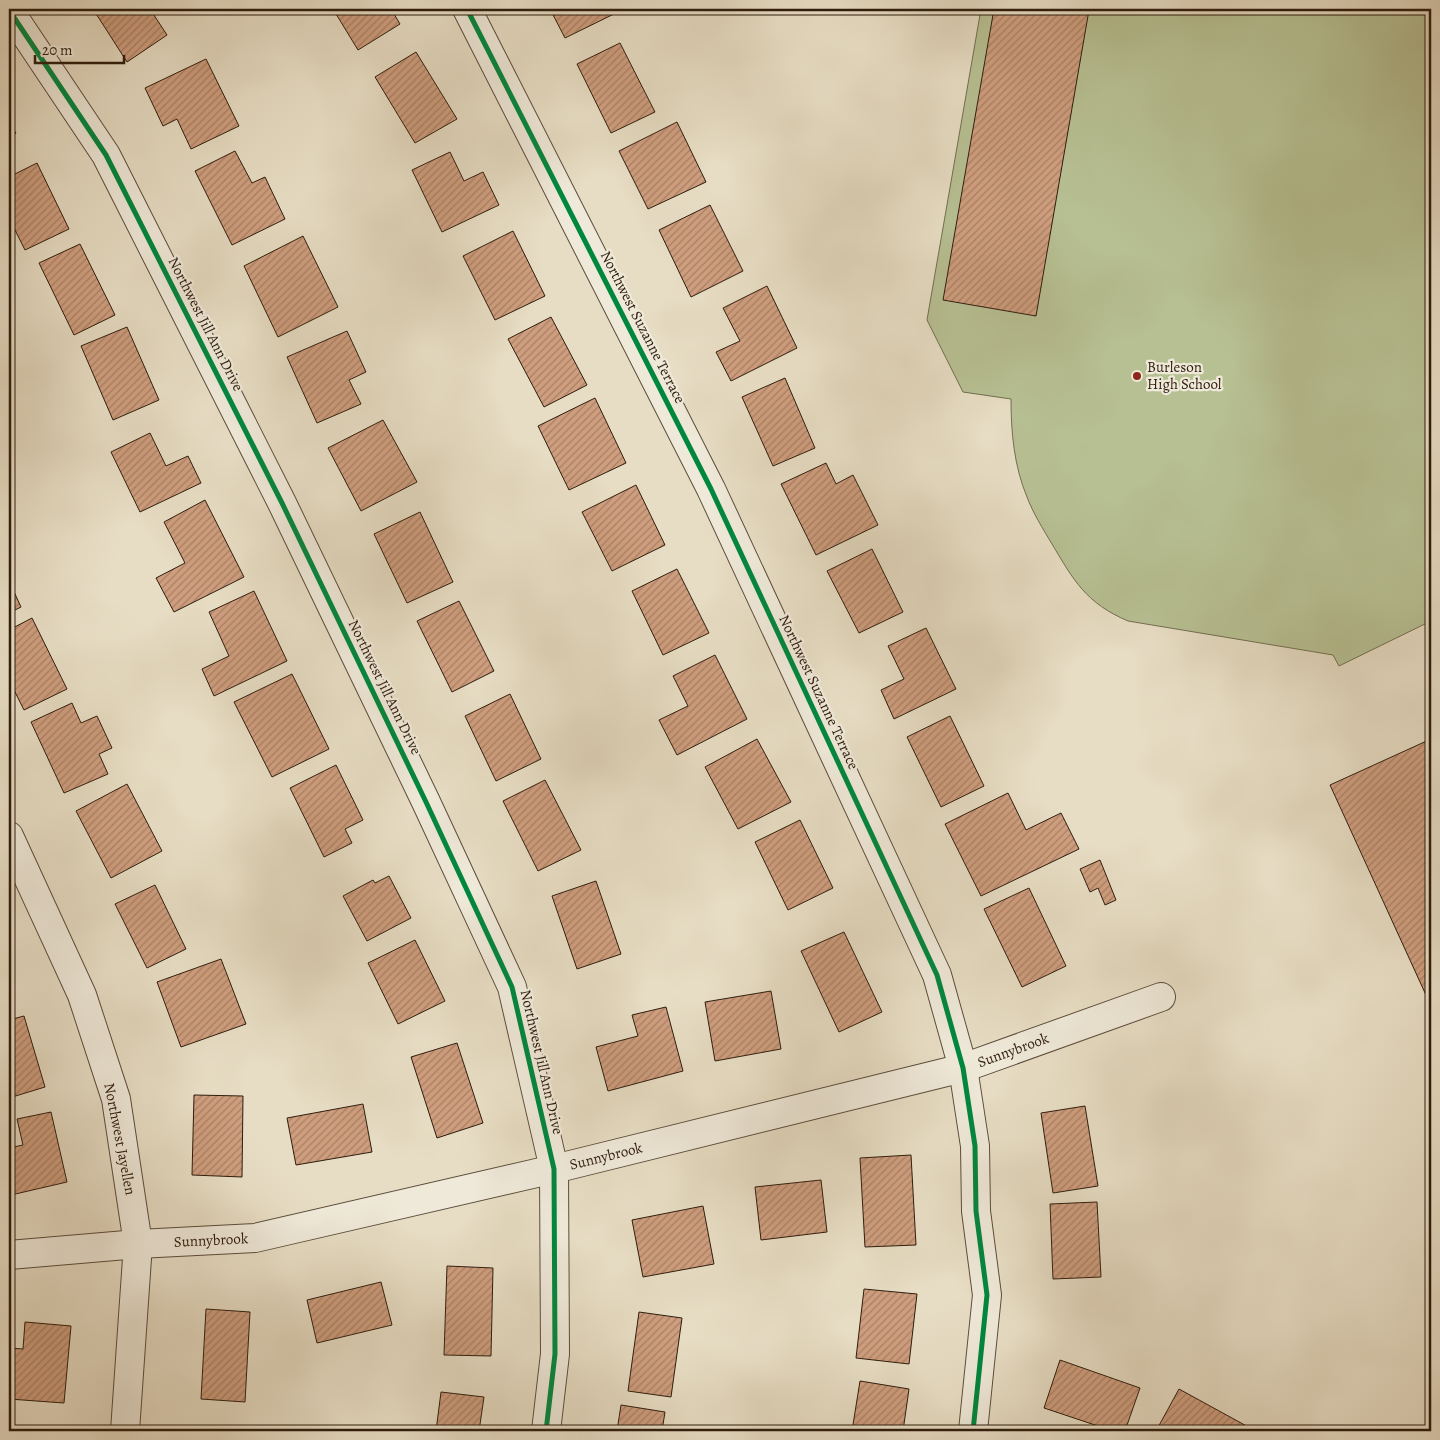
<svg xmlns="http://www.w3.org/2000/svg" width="1440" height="1440" font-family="Alegreya,serif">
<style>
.park{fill:#b7c093;stroke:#726e50}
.building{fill:url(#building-hatch);stroke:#2e1c0d}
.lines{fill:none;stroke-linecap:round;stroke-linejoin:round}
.minor-casing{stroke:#5c4c3b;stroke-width:30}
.minor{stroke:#efe9d9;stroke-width:28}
.cycleway-casing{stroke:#efe9d9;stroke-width:8}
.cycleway{stroke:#00873e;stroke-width:5}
.poi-dot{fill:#8f2418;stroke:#efe9d9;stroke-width:2}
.labels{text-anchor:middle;stroke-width:4.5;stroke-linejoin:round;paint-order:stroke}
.street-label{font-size:15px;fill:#2e1c0d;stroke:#efe9d9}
.poi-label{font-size:15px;fill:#2e1c0d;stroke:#efe9d9;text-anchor:start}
</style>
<defs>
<pattern id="building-hatch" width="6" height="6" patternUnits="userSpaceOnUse" patternTransform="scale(1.25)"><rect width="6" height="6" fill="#cf9e7e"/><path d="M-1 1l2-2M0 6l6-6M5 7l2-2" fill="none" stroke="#a88066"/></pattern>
</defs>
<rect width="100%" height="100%" fill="#e7ddc4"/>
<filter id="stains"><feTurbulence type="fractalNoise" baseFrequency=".004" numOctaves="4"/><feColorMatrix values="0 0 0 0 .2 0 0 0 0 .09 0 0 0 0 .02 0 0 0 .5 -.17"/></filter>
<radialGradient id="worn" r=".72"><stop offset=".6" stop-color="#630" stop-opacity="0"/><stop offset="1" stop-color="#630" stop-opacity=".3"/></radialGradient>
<path class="park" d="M981,9H1431V621L1339,666L1333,655L1128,621C1086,603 1074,581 1052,544C1043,529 1033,513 1027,497C1014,466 1011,432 1011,399L963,392L927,320Z"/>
<g class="building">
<path d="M93,9H150L167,35L127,62Z"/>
<path d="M333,9H391L400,24L358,50Z"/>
<path d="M550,9H619L620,11L565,38Z"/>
<path d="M994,9H1080L1089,10L1036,316L943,300Z"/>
<path d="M620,43L655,112L611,133L577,64Z"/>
<path d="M416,52L457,119L415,143L375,77Z"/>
<path d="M206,59L239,126L191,149L177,119L163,126L145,88Z"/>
<path d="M677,122L706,182L648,209L619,151Z"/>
<path d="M9,123L16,133L9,138Z"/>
<path d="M235,151L252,183L265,177L285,219L232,245L195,171Z"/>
<path d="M450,152L464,181L483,172L499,205L442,232L412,170Z"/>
<path d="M37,163L69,229L25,250L9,218V177Z"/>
<path d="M710,205L743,271L691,297L659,230Z"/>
<path d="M513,231L545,296L495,320L463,256Z"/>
<path d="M303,236L338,307L278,337L244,266Z"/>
<path d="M80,244L115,315L74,335L39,263Z"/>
<path d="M767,286L797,348L731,381L716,352L740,341L723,308Z"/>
<path d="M551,317L587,385L544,407L508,339Z"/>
<path d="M127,327L159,400L113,420L81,346Z"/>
<path d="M347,331L366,372L349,380L361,404L317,423L287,357Z"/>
<path d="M785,378L815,448L773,466L742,397Z"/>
<path d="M595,398L626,463L569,490L538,426Z"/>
<path d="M383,420L417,482L361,511L328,448Z"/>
<path d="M150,433L166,466L188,456L201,483L140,512L111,452Z"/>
<path d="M826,463L836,484L853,475L878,525L816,555L781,484Z"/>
<path d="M636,485L665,545L612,571L582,512Z"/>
<path d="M205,500L244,577L174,612L156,578L185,563L164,522Z"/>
<path d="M420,512L453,582L407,603L374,534Z"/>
<path d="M872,549L903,612L859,633L827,571Z"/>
<path d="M677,569L709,633L663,655L632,591Z"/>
<path d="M9,581L21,607L9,613Z"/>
<path d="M254,591L287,661L214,696L202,669L229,656L209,612Z"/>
<path d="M459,601L494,671L452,692L417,621Z"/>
<path d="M32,618L67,689L24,710L9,680V630Z"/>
<path d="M926,628L956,689L894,719L881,690L904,679L888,646Z"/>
<path d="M715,655L747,719L677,755L659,720L688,706L673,676Z"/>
<path d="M292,674L329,749L272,777L234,702Z"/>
<path d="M510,694L541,759L496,781L465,716Z"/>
<path d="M72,703L81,723L97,716L112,748L99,754L108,774L64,793L31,722Z"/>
<path d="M950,716L984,786L941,807L907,737Z"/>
<path d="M757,739L791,802L738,829L705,767Z"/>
<path d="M1431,739V1006L1330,785Z"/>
<path d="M336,765L363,820L345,829L352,843L324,857L290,788Z"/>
<path d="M545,780L581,850L538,871L503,801Z"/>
<path d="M127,784L162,851L111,878L76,811Z"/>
<path d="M1008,793L1026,830L1061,813L1079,849L981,896L945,824Z"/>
<path d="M800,820L833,888L788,910L755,842Z"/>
<path d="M1100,860L1116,900L1105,905L1098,888L1090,892L1080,869Z"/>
<path d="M389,876L411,918L367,941L343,896L373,880L375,883Z"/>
<path d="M596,881L621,954L577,969L552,896Z"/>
<path d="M155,885L186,949L147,968L115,904Z"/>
<path d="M1029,888L1066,966L1022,987L984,909Z"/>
<path d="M844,932L882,1012L839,1032L801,951Z"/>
<path d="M415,940L445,1001L398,1024L368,963Z"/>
<path d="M221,959L246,1024L181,1047L157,982Z"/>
<path d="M771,991L781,1049L715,1061L705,1002Z"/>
<path d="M666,1007L683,1071L608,1091L596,1047L638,1036L632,1015Z"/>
<path d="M24,1016L45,1087L9,1098V1020Z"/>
<path d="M457,1043L483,1123L437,1138L411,1057Z"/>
<path d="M194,1095L243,1096L242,1177L192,1175Z"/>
<path d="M363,1104L372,1152L296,1165L287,1118Z"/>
<path d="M1085,1106L1098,1186L1053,1193L1041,1113Z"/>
<path d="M51,1112L67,1182L11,1195L9,1187V1148L23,1145L17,1119Z"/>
<path d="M911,1155L916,1245L865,1247L860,1158Z"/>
<path d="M821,1180L827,1232L761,1240L755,1187Z"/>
<path d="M1097,1202L1101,1277L1053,1279L1050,1204Z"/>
<path d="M703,1206L714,1264L643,1277L632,1220Z"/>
<path d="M447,1266L493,1268L491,1356L444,1355Z"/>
<path d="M381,1282L392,1325L317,1343L307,1300Z"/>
<path d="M864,1289L917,1294L909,1364L856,1358Z"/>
<path d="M206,1309L250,1312L245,1402L201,1399Z"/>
<path d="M639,1312L682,1318L671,1397L628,1391Z"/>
<path d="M25,1322L71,1326L64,1403L9,1399V1348L23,1349Z"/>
<path d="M1060,1360L1140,1388L1125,1431H1113L1044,1408Z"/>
<path d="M860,1381L909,1389L903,1431H852Z"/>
<path d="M1179,1389L1252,1429L1251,1431H1156Z"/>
<path d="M441,1392L484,1397L479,1431H436Z"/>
<path d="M621,1405L665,1412L662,1431H617Z"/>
</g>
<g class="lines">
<defs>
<g id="minor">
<path d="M467,9L711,489L937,975L963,1068L975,1146L976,1211L987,1295L973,1431"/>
<path d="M9,10L106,155L282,503L426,802L512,987L554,1169L555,1354L546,1431"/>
<path d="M9,836L82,995L116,1099L138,1244L125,1431"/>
<path d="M9,1255L138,1244L255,1238L554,1169L963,1068L1161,997"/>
</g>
</defs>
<use href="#minor" class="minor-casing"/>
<use href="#minor" class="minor"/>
<defs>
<g id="cycleway">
<path d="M467,9L711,489L937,975L963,1068L975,1146L976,1211L987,1295L973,1431"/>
<path d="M9,10L106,155L282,503L426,802L512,987L554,1169L555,1354L546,1431"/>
</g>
</defs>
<use href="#cycleway" class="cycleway-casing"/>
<use href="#cycleway" class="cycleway"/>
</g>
<circle class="poi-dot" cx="1137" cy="376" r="5"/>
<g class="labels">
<g class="street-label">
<text transform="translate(206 324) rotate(63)" y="5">Northwest Jill Ann Drive</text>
<text transform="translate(643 327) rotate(63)" y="5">Northwest Suzanne Terrace</text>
<text transform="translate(385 687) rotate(64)" y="5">Northwest Jill Ann Drive</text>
<text transform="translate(819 692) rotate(65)" y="5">Northwest Suzanne Terrace</text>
<text transform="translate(1013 1050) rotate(-20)" y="5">Sunnybrook</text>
<text transform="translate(542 1062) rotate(77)" y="5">Northwest Jill Ann Drive</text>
<text transform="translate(120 1139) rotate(79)" y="5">Northwest Jayellen</text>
<text transform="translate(606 1156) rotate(-14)" y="5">Sunnybrook</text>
<text transform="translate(211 1240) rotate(-3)" y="5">Sunnybrook</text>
</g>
<g class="poi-label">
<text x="1147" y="372">Burleson<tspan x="1147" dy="17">High School</tspan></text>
</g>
</g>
<rect width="1440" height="1440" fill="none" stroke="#e7ddc4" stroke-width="30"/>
<rect x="10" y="10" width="1420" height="1420" fill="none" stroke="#2e1c0d" stroke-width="2.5"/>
<rect x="15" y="15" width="1410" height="1410" fill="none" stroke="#2e1c0d"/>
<path d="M35 55v8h89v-8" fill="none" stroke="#2e1c0d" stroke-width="2.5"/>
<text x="42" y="55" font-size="15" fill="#2e1c0d" stroke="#efe9d9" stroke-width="4" paint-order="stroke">20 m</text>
<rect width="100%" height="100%" filter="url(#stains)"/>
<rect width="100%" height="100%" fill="url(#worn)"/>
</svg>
